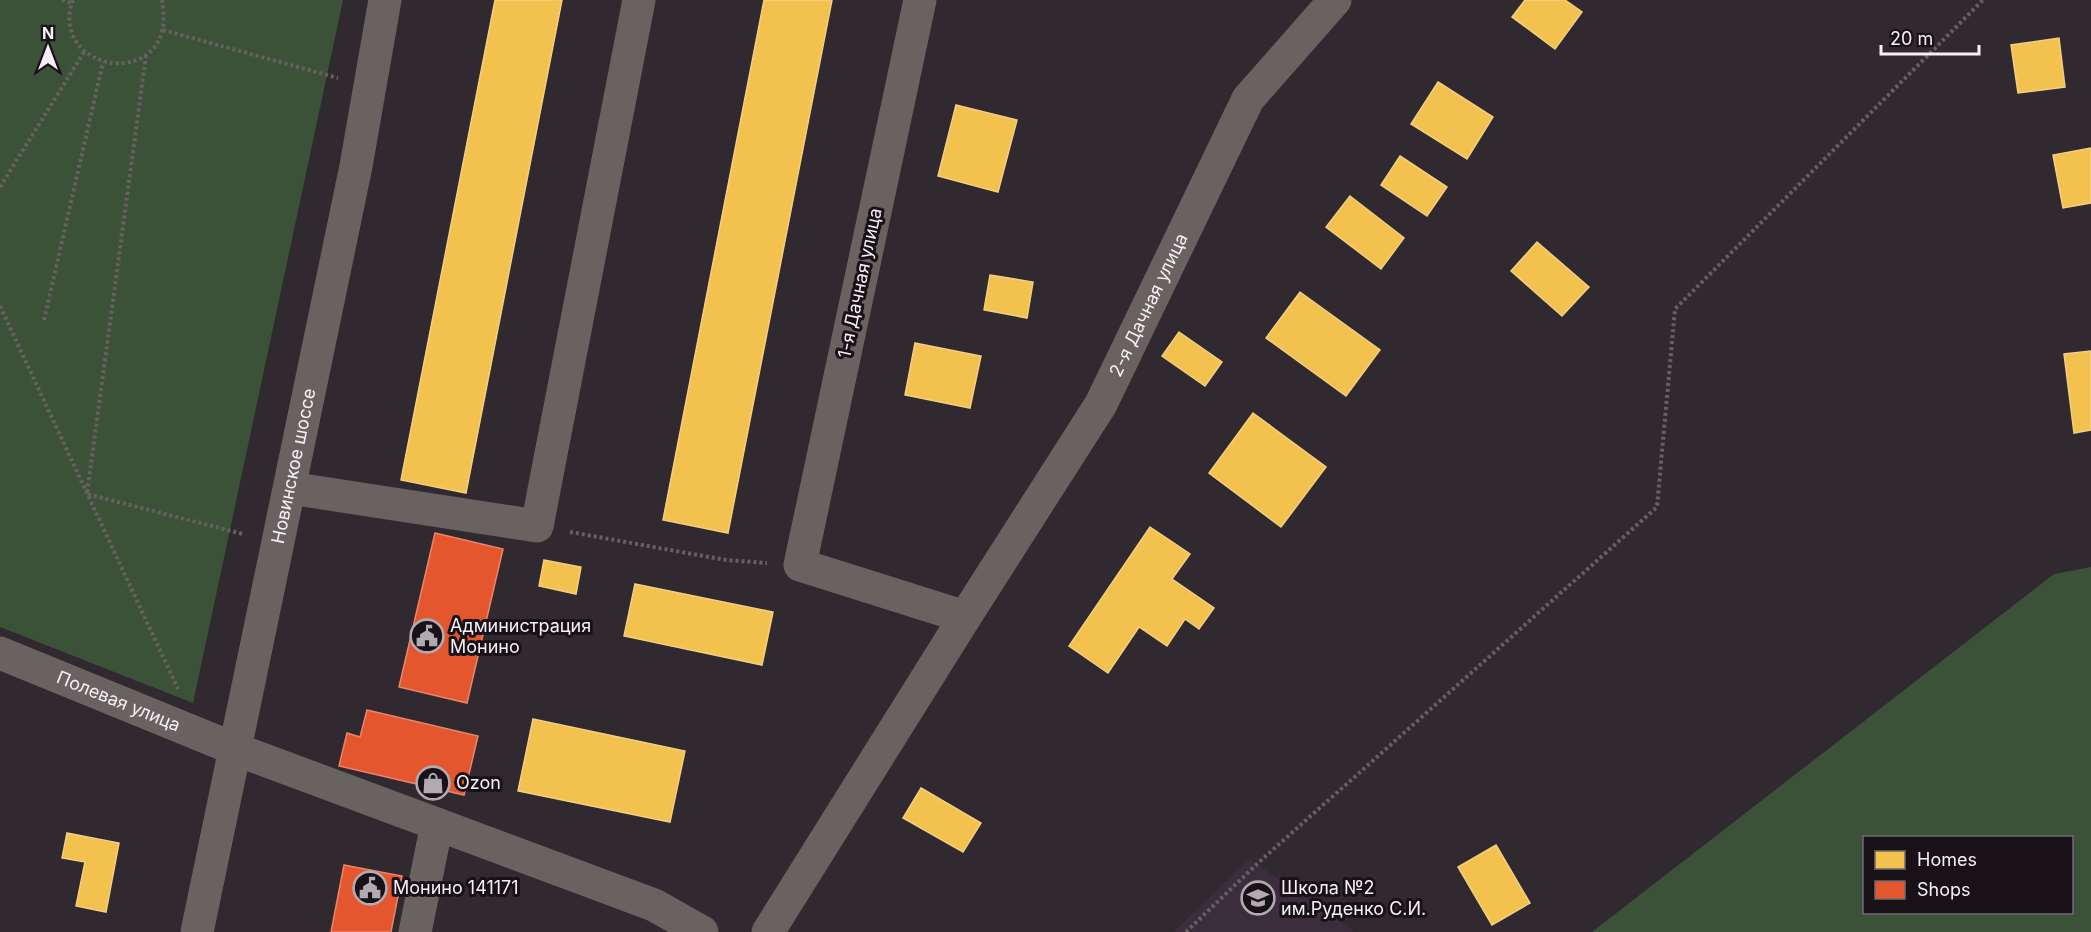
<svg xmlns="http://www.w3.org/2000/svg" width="2091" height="932" font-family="Inter,sans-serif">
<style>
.built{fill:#3c2d3c}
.green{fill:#3c5238;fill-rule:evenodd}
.homes{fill:#f2c14e;stroke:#f4cf81;stroke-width:1.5}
.shops{fill:#e4572e;stroke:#ea856a;stroke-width:1.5}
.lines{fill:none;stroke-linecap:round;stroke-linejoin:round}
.path{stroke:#666061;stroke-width:4;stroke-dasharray:3 3;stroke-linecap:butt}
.minor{stroke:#686260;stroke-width:33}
.major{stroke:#6a6261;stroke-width:33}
.labels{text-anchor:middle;stroke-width:6;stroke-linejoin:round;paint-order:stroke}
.street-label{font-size:18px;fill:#f7eff7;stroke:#181218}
.poi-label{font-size:18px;fill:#f7eff7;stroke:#181218;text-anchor:start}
</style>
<rect width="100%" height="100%" fill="#302a30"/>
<path class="built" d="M1250,859L1257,864L1355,932H1173Z"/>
<g class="green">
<path d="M0,0H343L193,703L0,627Z"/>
<path d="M2091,567V932H1592L2054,574ZM1864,838H2072V912H1864Z"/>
</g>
<g class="homes">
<path d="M495,0H562L466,493L401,480Z"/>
<path d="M764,0H832L728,533L663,520Z"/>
<path d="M1525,0H1565L1582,12L1555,49L1512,17Z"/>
<path d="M2059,38L2065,87L2018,93L2011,45Z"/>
<path d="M1438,82L1493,117L1467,159L1411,124Z"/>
<path d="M956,105L1017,120L998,192L938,176Z"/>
<path d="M2091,148V203L2063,208L2053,155Z"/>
<path d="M1400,156L1447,187L1427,216L1381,185Z"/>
<path d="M1350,196L1404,238L1381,269L1326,227Z"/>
<path d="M1537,242L1589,287L1562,316L1511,271Z"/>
<path d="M990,275L1033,282L1027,318L984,310Z"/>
<path d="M1300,292L1380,350L1346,396L1266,338Z"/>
<path d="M1179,332L1222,362L1205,386L1162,356Z"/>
<path d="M915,343L981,356L970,408L905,395Z"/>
<path d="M2091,351V430L2074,433L2064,354Z"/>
<path d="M1253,413L1326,467L1281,527L1209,473Z"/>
<path d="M1150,527L1190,554L1172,579L1214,608L1199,629L1185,619L1167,646L1139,627L1108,673L1069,646Z"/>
<path d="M544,560L581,567L576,594L539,586Z"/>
<path d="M635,584L773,612L762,665L624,636Z"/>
<path d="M533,719L685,751L670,822L518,791Z"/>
<path d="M921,788L981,823L963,852L903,818Z"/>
<path d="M67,833L119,843L106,912L76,906L85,862L62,858Z"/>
<path d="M1496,845L1530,903L1492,925L1458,867Z"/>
</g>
<g class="shops">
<path d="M435,533L503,549L467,703L399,687Z"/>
<path d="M367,710L478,736L464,795L339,766L347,733L360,737Z"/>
<path d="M344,865L402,876L391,932H331Z"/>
</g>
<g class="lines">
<g class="path">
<path d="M62,0L71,3"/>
<path d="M73,0C46,74 180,94 162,0"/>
<path d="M163,30L338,78"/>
<path d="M146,55L87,494L243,534"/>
<path d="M0,187L84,52"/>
<path d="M0,306L178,689"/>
<path d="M44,320L103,62"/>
<path d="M570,532L726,560L767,563"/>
<path d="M1186,932L1257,864L1657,507L1675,309L1983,0"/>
</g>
<g class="minor">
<path d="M920,0L800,565L965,617"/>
<path d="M290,488L537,526L639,0"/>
<path id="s1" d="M0,653L235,749L654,905L702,932"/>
<path d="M415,932L437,824"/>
<path id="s2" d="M768,932L965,617L1101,404L1248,99L1335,0"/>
</g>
<path class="major" id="s3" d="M197,932L356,166L385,0"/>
</g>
<defs>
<symbol id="civic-ring" viewBox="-11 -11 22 22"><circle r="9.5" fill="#181218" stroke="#b1aab1" stroke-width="1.5"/><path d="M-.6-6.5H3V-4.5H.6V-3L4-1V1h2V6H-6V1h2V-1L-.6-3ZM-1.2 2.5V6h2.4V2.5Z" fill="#b1aab1"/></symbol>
<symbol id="shop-ring" viewBox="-11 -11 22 22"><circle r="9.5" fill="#181218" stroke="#b1aab1" stroke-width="1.5"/><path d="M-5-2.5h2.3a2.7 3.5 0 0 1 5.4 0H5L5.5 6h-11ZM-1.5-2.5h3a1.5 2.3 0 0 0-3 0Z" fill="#b1aab1"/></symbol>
<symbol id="school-ring" viewBox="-11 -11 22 22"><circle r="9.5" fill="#181218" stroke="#b1aab1" stroke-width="1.5"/><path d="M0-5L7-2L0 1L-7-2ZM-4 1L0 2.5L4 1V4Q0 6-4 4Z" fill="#b1aab1"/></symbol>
</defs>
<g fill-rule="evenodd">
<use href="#civic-ring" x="408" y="617" width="38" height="38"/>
<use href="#shop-ring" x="414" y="764" width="38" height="38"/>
<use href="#civic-ring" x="351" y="869" width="38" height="38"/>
<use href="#school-ring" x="1239" y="879" width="38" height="38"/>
</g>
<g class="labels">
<g class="street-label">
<text transform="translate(860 283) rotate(-78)" y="6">1-я Дачная улица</text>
<text dy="6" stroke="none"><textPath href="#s2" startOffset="734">2-я Дачная улица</textPath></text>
<text dy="6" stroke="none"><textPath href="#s3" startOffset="476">Новинское шоссе</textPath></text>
<text dy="6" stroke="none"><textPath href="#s1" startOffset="128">Полевая улица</textPath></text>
</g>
<g class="poi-label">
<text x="450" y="632">Администрация<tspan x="450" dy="21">Монино</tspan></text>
<text x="456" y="789">Ozon</text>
<text x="393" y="894">Монино 141171</text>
<text x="1281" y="894">Школа №2<tspan x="1281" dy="21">им.Руденко С.И.</tspan></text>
</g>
</g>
<rect x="1863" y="836" width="210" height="78" fill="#181218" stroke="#716a71" stroke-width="1.5"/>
<rect x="1875" y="851" width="30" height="18" fill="#f2c14e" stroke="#716a71" stroke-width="1.5"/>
<text x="1917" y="866" font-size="18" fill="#f7eff7">Homes</text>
<rect x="1875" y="881" width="30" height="18" fill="#e4572e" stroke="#716a71" stroke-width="1.5"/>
<text x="1917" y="896" font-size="18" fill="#f7eff7">Shops</text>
<g transform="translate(48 48)" stroke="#181218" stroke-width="4.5" paint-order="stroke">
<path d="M0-4.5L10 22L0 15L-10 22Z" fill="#f7eff7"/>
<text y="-9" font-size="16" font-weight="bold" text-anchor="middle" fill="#f7eff7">N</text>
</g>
<path d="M1881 45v9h98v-9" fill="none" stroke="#f7eff7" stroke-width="3"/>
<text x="1890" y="45" font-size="18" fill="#f7eff7" stroke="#181218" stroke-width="4.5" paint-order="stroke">20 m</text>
</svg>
